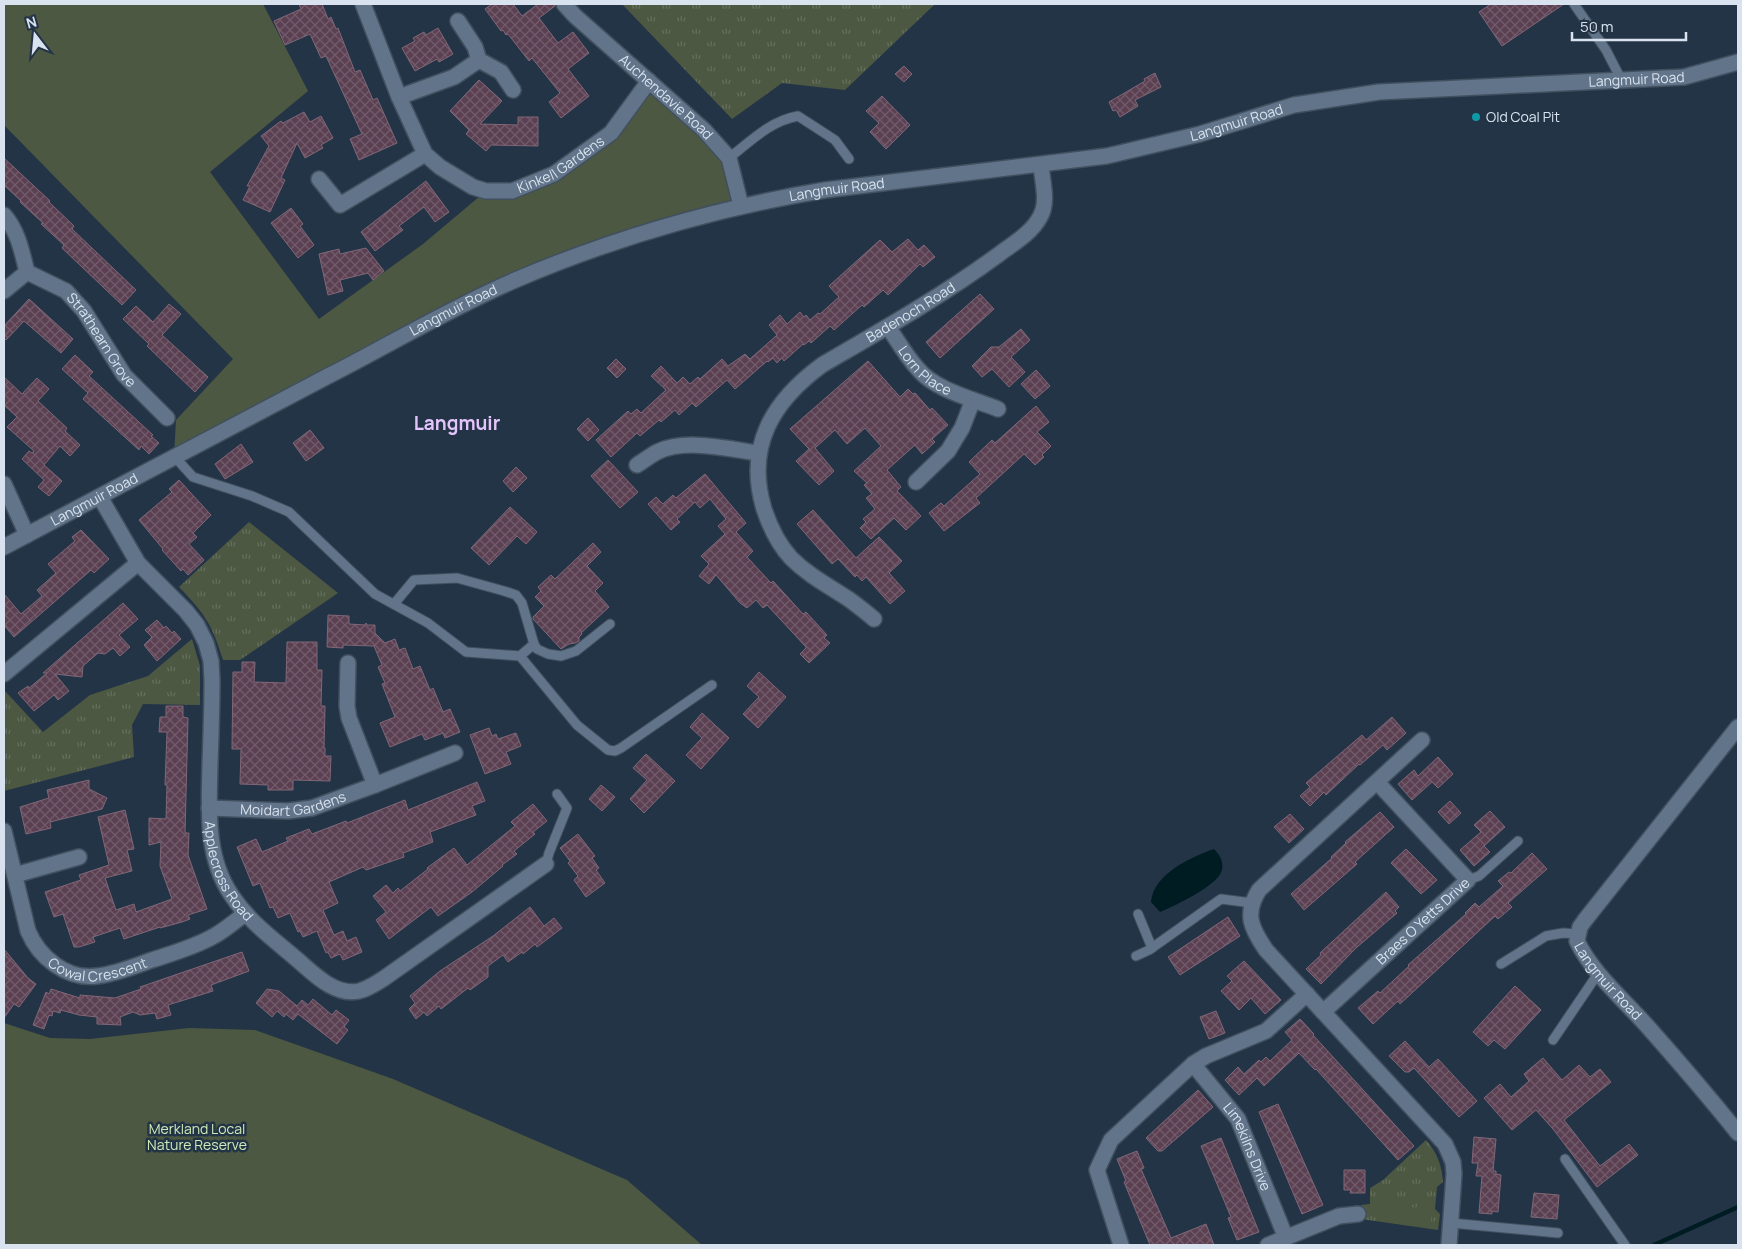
<svg xmlns="http://www.w3.org/2000/svg" width="1742" height="1249" font-family="Manrope,sans-serif">
<style>
.grass{fill:url(#grass-tufts)}
.park{fill:#4c5841}
.water{fill:#001c23}
.lines{fill:none;stroke-linecap:round;stroke-linejoin:round}
.stream{stroke:#001c23;stroke-width:4.5}
.building{fill:url(#building-cross-hatch);stroke:#806777}
.lane-casing{stroke:#41505f;stroke-width:11}
.street-casing{stroke:#41505f;stroke-width:18}
.lane{stroke:#617489;stroke-width:9}
.street{stroke:#617489;stroke-width:15}
.culture-dot{fill:#0f9aa8;stroke:#243447;stroke-width:2}
.labels{text-anchor:middle;stroke-width:5;stroke-linejoin:round;paint-order:stroke}
.street-label{font-size:14px;fill:#d9e3ef;stroke:#243447}
.poi-label{font-size:14px;fill:#d9e3ef;stroke:#243447;text-anchor:start}
.park-label{font-size:14px;fill:#ceeab5;stroke:#243447}
.district-label{font-size:19px;font-weight:bold;fill:#e3c5fb;stroke:#243447}
</style>
<defs>
<pattern id="grass-tufts" width="24" height="20" patternUnits="userSpaceOnUse" patternTransform="scale(1.25)"><rect width="24" height="20" fill="#4c5841"/><path d="M3 7l-1-3M5 7V3M7 7l1-3M15 17l-1-3M17 17v-4M19 17l1-3" fill="none" stroke="#65705d"/></pattern>
<pattern id="building-cross-hatch" width="8" height="8" patternUnits="userSpaceOnUse" patternTransform="scale(1.25)"><rect width="8" height="8" fill="#5b4052"/><path d="M0 0l8 8M0 8l8-8" fill="none" stroke="#725b6b"/></pattern>
</defs>
<rect width="100%" height="100%" fill="#243447"/>
<g class="grass">
<path d="M622,4H935L845,90L782,83L732,119Z"/>
<path d="M249,522L338,593L240,660H223C212,624 205,614 179,587Z"/>
<path d="M192,639L200,666V705L143,704L132,725L134,757L4,791V694L5,691L43,732L90,695L148,676Z"/>
<path d="M1426,1140C1437,1152 1442,1166 1443,1182L1437,1187L1435,1209L1440,1214L1438,1230L1361,1219V1205L1370,1204V1188L1383,1180Z"/>
</g>
<g class="park">
<path d="M4,4H263L308,91L210,172L319,319L423,244L486,191H512L611,133L649,81L729,158L741,206L548,267L174,456L176,420L233,359L4,125Z"/>
<path d="M4,1023L50,1038L90,1039L189,1028L255,1030L393,1079L627,1180L702,1245H4Z"/>
<path d="M1421,1197L1434,1198L1430,1228L1379,1220L1381,1202L1416,1208Z"/>
</g>
<path class="water" d="M1214,849C1219,854 1224,861 1222,870C1218,886 1174,906 1160,912L1151,902C1153,874 1191,857 1214,849Z"/>
<g class="lines">
<path class="stream" d="M1654,1245L1738,1207"/>
</g>
<g class="building">
<path d="M299,4H322L328,19L331,17L336,29L338,28L355,72L360,70L373,100L377,98L397,143L359,160L350,139L362,134L326,56L321,58L310,34L285,45L274,21L301,9Z"/>
<path d="M492,4H513L522,16L538,4H555V6L539,18L558,43L573,32L589,53L568,69L589,96L561,118L549,102L560,93L532,58L529,61L508,34L506,35L503,30L501,31L485,9Z"/>
<path d="M1491,4H1564L1502,46L1479,12Z"/>
<path d="M438,28L453,54L439,62L437,59L415,71L402,48L415,41L413,38L424,32L426,35Z"/>
<path d="M904,66L912,74L904,82L895,74Z"/>
<path d="M1155,73L1161,87L1135,100L1138,106L1120,117L1116,110L1113,111L1109,102L1145,81L1144,79Z"/>
<path d="M479,80L502,101L480,124L518,125V117H538V146L491,145L486,151L466,134L469,130L450,111Z"/>
<path d="M882,96L910,125L886,149L870,132L879,123L866,111Z"/>
<path d="M304,112L310,122L321,116L333,138L321,145L323,148L305,158L297,143L281,178L285,180L270,212L243,200L250,186H247L269,146L261,136L281,121L283,123Z"/>
<path d="M4,158L50,201L49,202L74,226L72,229L136,290L122,305L62,248L64,245L41,224L43,223L20,202L21,201L4,185Z"/>
<path d="M426,181L449,212L435,222L424,207L399,226L403,230L375,251L361,232Z"/>
<path d="M291,208L303,224L300,226L314,245L298,258L271,223Z"/>
<path d="M908,239L918,250L924,245L935,257L923,267L920,264L888,295L883,290L864,307L862,305L834,330L830,326L811,343L809,341L804,345L803,344L784,361L782,358L777,363L773,358L768,362L767,361L735,389L727,380L696,407L692,403L679,415L675,410L661,422L659,420L640,436L637,433L611,457L596,440L628,411L631,414L637,409L641,413L666,390L651,376L661,366L677,383L683,377L690,384L698,377L700,379L722,359L728,366L745,354L750,359L777,335L769,325L780,315L787,324L800,312L804,317L806,315L810,320L818,313L820,314L839,297L829,286L880,240L892,252Z"/>
<path d="M366,248L384,271L373,280L368,273L340,280L343,291L328,295L319,254L339,249L340,254Z"/>
<path d="M980,294L994,309L940,358L926,342Z"/>
<path d="M29,299L73,339L61,353L24,321L6,340L4,338V326Z"/>
<path d="M169,304L181,314L162,335L208,377L195,392L147,346L149,344L123,319L136,306L153,322Z"/>
<path d="M1021,329L1030,340L1011,357L1025,372L1009,387L992,369L982,377L972,366L991,347H999Z"/>
<path d="M75,355L93,372L89,376L153,435L151,436L159,443L149,454L141,446L139,450L83,399L88,393L62,369Z"/>
<path d="M616,359L626,369L617,378L607,368Z"/>
<path d="M868,361L900,397L908,389L913,394L915,393L930,410L932,408L948,425L932,439L935,442L922,454L915,445L887,470L901,487L897,491L921,516L906,530L894,518L871,539L860,528L866,522L863,519L875,509L866,498L872,494L864,485L867,483L854,471L881,446L865,428L847,444L835,430L815,448L834,471L819,485L796,461L809,449L790,429Z"/>
<path d="M1036,370L1050,386L1035,399L1021,384Z"/>
<path d="M4,377L22,394L37,378L49,389L38,401L67,428L65,431L80,445L70,456L60,446L44,465L62,481L49,496L38,487L44,480L22,459L29,451L32,453L34,451L7,427L17,417L4,405Z"/>
<path d="M1036,406L1049,422L1037,432L1051,446L1042,455L1044,457L1035,465L1024,454L976,498L980,503L944,531L929,513L941,503L944,506L980,474L969,462L992,440L995,443Z"/>
<path d="M588,418L599,430L588,441L577,429Z"/>
<path d="M310,430L324,448L306,461L293,443Z"/>
<path d="M241,444L253,462L225,479L215,464Z"/>
<path d="M608,460L638,492L620,508L591,476Z"/>
<path d="M516,467L527,478L513,492L503,481Z"/>
<path d="M705,474L746,523L736,532L753,551L747,557L771,583L773,581L803,614L806,612L827,635L824,638L830,643L809,663L800,654L806,648V647L767,605L763,608L756,600L747,608L740,603L716,575L709,584L699,576L709,564L701,556L725,534L718,526L726,519L710,499L700,508L695,502L677,519L680,522L671,530L648,504L656,497L663,504L673,495L676,498Z"/>
<path d="M179,480L211,515L193,533L197,537L189,544L204,560L188,575L183,569L181,571L162,550L163,549L139,520L172,492L169,489Z"/>
<path d="M510,507L537,532L526,544L517,536L489,565L471,548Z"/>
<path d="M813,510L856,558L879,537L902,561L889,573L905,591L890,604L866,577L862,581L857,575L855,577L838,559L832,564L797,524Z"/>
<path d="M81,530L109,559L94,573L91,570L14,637L4,625V594L21,614L42,596L37,590L56,573L48,564L75,541L72,537Z"/>
<path d="M593,543L601,552L587,566L603,583L595,591L609,607L581,633L582,634L579,637V641L575,643L569,644L561,649L533,619V617L544,606L535,597L541,591L538,587L551,575L555,579Z"/>
<path d="M123,603L138,619L119,635L130,647L120,656L113,648L105,654L98,653L83,666L82,677L55,674L69,691L58,700L54,695L34,711L18,693L28,686L29,688L47,673H43Z"/>
<path d="M328,615L349,616V624L365,625L366,623L367,625H375V633L385,643L395,639L399,650L405,648L413,669L420,666L430,690L433,688L443,712L450,709L460,732L445,738L443,733L425,740L422,734L390,747L380,723L395,717L382,684L385,683L378,667L382,665L374,646L343,645V648L327,647Z"/>
<path d="M157,620L164,628L166,626L172,633L174,631L181,639L157,661L144,645L152,637L145,630Z"/>
<path d="M287,642H317V670H322L321,706H325L324,748H325V756H331L330,781L293,780V790H268V785L240,784L241,749H232L233,672H242V662H255L254,682L286,683Z"/>
<path d="M759,672L786,697L758,728L743,714L759,697L747,686Z"/>
<path d="M166,706H183V717L188,718L185,833H189L188,855L207,909L188,915L190,919L182,922L160,928V927L124,939L120,928L93,937L95,942L79,947H74L63,914L54,917L45,892L81,880L79,875L109,865L98,817L125,810L134,849L127,850L132,871L105,878L116,910L134,904L136,912L172,899L160,866L161,842L149,845V818L166,819L167,785H165L167,732H159L160,717H166Z"/>
<path d="M702,713L729,738L701,769L686,755L702,738L690,727Z"/>
<path d="M1392,717L1406,733L1387,750L1383,745L1360,765L1359,764L1326,795L1324,792L1310,806L1300,796L1310,787L1306,783L1362,735L1366,740Z"/>
<path d="M489,728L492,736L496,734L498,739L516,733L521,746L506,752L511,764L485,774L470,735Z"/>
<path d="M646,754L675,781L644,813L630,799L647,780L633,768Z"/>
<path d="M1438,757L1453,774L1438,788L1432,782L1412,800L1398,784L1414,770L1418,776Z"/>
<path d="M89,780V789L107,798L102,809L50,822L51,828L26,834L20,807L49,798L47,790Z"/>
<path d="M477,782L485,801L472,806L476,815L430,832L433,842L403,853L404,857L366,870L363,867L329,882L338,903L323,910L334,935L343,931L347,941L356,937L362,952L343,960L340,954L331,958L328,952L326,953L317,931L303,937L300,931L298,932L290,913L278,918L273,907L270,908L260,883L253,886L237,847L256,839L262,852L288,841L286,838L309,829L312,834L346,821L347,823L405,800L408,810Z"/>
<path d="M601,785L615,797L602,811L589,799Z"/>
<path d="M1450,801L1461,813L1449,824L1438,812Z"/>
<path d="M533,804L547,821L533,832L535,834L514,851L517,854L502,865L503,866L472,892L438,916L431,907L389,939L376,920L386,912L373,896L386,885L393,893L398,888L400,891L428,869L427,868L454,848L467,865L515,826L511,822Z"/>
<path d="M1490,811L1505,827L1484,846L1490,852L1474,866L1460,850L1481,832L1474,825Z"/>
<path d="M1380,812L1394,827L1355,862L1357,864L1304,910L1291,894L1332,858L1331,857L1346,843L1345,842Z"/>
<path d="M1290,814L1304,829L1289,843L1274,827Z"/>
<path d="M578,834L595,856L592,858L599,868L596,870L605,883L586,897L574,880L578,876L568,863L570,861L560,848Z"/>
<path d="M1406,849L1437,880L1421,894L1391,863Z"/>
<path d="M1532,853L1547,869L1508,903L1512,907L1498,919L1495,916L1400,1004L1398,1001L1373,1024L1358,1008L1378,991L1380,993L1409,966L1408,965L1466,914L1465,913L1475,903L1479,907L1503,886L1498,881L1509,872L1511,873Z"/>
<path d="M1386,892L1399,907L1395,911L1397,913L1356,948L1321,984L1306,969L1321,955L1320,953Z"/>
<path d="M530,907L544,926L554,918L562,928L537,947L535,944L523,954L522,952L508,962L503,955L488,966V977L470,990L468,988L441,1009L439,1006L427,1016L424,1012L416,1019L409,1009L415,1003L410,996L440,971L493,936Z"/>
<path d="M1228,917L1240,936L1180,975L1168,957Z"/>
<path d="M4,949L28,978L36,984L19,1007L14,1004L4,1018Z"/>
<path d="M242,952L249,971L211,985L213,991L168,1005L171,1015L157,1019L155,1013L140,1015L133,1012L120,1017L121,1025L97,1024V1017L79,1015L61,1010L60,1013L53,1011L52,1016L49,1015L44,1029L33,1025L46,992L49,994L51,989L80,998V995L115,998L141,989L140,987Z"/>
<path d="M1244,961L1281,1000L1265,1014L1251,998L1239,1010L1221,991L1232,981L1227,976Z"/>
<path d="M1515,986L1541,1010L1505,1049L1494,1040L1488,1046L1473,1032Z"/>
<path d="M267,989L279,991L297,1006L302,1000L308,1005L313,999L332,1015L336,1010L349,1020L344,1027L348,1030L337,1044L298,1014L293,1020L286,1014L284,1017L277,1011L272,1017L256,1003Z"/>
<path d="M1216,1011L1225,1033L1209,1039L1200,1017Z"/>
<path d="M1300,1019L1314,1034L1313,1035L1414,1146L1398,1160L1316,1069L1315,1070L1299,1053L1264,1086L1257,1078L1239,1095L1225,1080L1238,1067L1244,1074L1259,1060L1261,1062L1266,1057L1270,1061L1292,1040L1285,1032Z"/>
<path d="M1405,1041L1429,1067L1438,1059L1477,1101L1459,1117L1414,1068L1409,1072H1405L1389,1056Z"/>
<path d="M1543,1058L1562,1080L1579,1065L1590,1077L1600,1069L1611,1082L1564,1120L1600,1166L1629,1144L1638,1155L1597,1187L1553,1129L1536,1110L1512,1130L1484,1098L1500,1084L1511,1097L1529,1081L1524,1074Z"/>
<path d="M1198,1090L1213,1107L1162,1151H1158L1146,1138Z"/>
<path d="M1278,1104L1323,1205L1302,1214L1259,1112Z"/>
<path d="M1474,1137L1496,1139L1493,1171H1496V1174L1501,1175L1498,1212L1492,1211V1214L1479,1213L1482,1176H1476L1478,1163H1472Z"/>
<path d="M1221,1138L1259,1232L1237,1240L1228,1218L1231,1217L1201,1146Z"/>
<path d="M1137,1151L1144,1168L1141,1169L1171,1238L1206,1224L1214,1245H1150L1124,1182L1126,1181L1117,1159Z"/>
<path d="M1344,1170H1365V1193H1350L1351,1190H1344Z"/>
<path d="M1534,1193L1559,1195L1557,1219L1531,1217Z"/>
</g>
<g class="lines">
<defs>
<g id="lane">
<path d="M1574,4L1606,50L1622,81"/>
<path d="M729,158C751,141 770,121 798,116L835,140L849,159"/>
<path d="M174,456L193,477L252,496L289,512L375,594L428,623L466,652L520,656L534,644"/>
<path d="M394,604L414,580L457,578L504,591L516,595L522,603L534,644L537,649L548,654L561,656L576,651L610,624"/>
<path d="M520,656L577,725L608,750L615,751L621,748L712,685"/>
<path d="M546,864L549,853L567,808L557,794"/>
<path d="M1468,880L1479,876L1518,841"/>
<path d="M1138,914L1152,948"/>
<path d="M1136,956L1149,950L1221,899L1252,903"/>
<path d="M1501,964L1546,936L1563,933L1578,934"/>
<path d="M1553,1040L1599,972"/>
<path d="M1565,1159L1625,1245"/>
<path d="M1451,1223L1558,1233"/>
</g>
<g id="street">
<path id="s1" d="M363,4L399,97L425,154L440,167L473,187L486,191H512L554,174L611,133L649,81"/>
<path id="s2" d="M564,4L575,16L704,130L729,158L741,206"/>
<path d="M458,21L475,47L479,60L501,72L513,90"/>
<path d="M399,97L454,77L479,60"/>
<path d="M319,179L340,205L425,154"/>
<path id="s3" d="M4,215C18,231 22,252 27,272L66,291L84,311L124,375L167,418"/>
<path d="M4,291L27,272"/>
<path id="s4" d="M888,327C898,341 906,356 918,369C935,390 973,399 998,409"/>
<path d="M637,465C643,461 650,456 657,452C685,438 728,449 759,453"/>
<path d="M916,482L948,451L962,428L973,400"/>
<path d="M4,484L27,535"/>
<path id="s5" d="M100,497L138,563L186,611L197,625L206,643L211,661L212,680C212,708 211,736 210,764C209,809 205,857 232,896C250,923 276,941 300,962C316,976 336,996 359,991C368,989 375,984 383,979L546,864"/>
<path id="s6" d="M4,547C112,490 219,433 328,376C389,345 450,308 513,281C613,238 717,208 825,190L1107,156L1200,134L1294,105L1379,92L1684,77L1738,62"/>
<path id="s7" d="M874,619C866,612 858,606 850,600C829,586 809,576 791,558C778,544 770,527 764,509C745,446 773,401 822,365C882,330 942,296 998,255C1012,244 1031,234 1040,217C1049,202 1042,181 1041,165"/>
<path d="M348,663L347,706L349,718L375,785"/>
<path d="M4,674L138,563"/>
<path id="s8" d="M1738,727L1585,920L1580,927L1577,941C1592,973 1625,1001 1648,1027C1679,1062 1709,1097 1738,1133"/>
<path d="M1422,740L1259,890C1244,914 1251,928 1266,950L1445,1144L1453,1162L1454,1174L1449,1245"/>
<path id="s9" d="M209,808L288,811L312,808L375,785L455,753"/>
<path id="s10" d="M4,831L28,931C39,957 66,980 97,976C116,974 135,966 152,960C173,953 195,947 214,936C225,930 235,921 245,914"/>
<path d="M15,875L79,857"/>
<path id="s11" d="M1323,1012L1468,880L1377,782"/>
<path id="s12" d="M1193,1064L1238,1119L1286,1238"/>
<path d="M1121,1245L1097,1170L1111,1140L1193,1064L1206,1056L1266,1031L1307,994"/>
<path d="M1268,1245L1339,1216L1358,1214"/>
</g>
</defs>
<use href="#lane" class="lane-casing"/>
<use href="#street" class="street-casing"/>
<use href="#lane" class="lane"/>
<use href="#street" class="street"/>
</g>
<circle class="culture-dot" cx="1476" cy="117" r="5"/>
<g class="labels">
<g class="street-label">
<text dy="5" stroke="none"><textPath href="#s6" startOffset="1722">Langmuir Road</textPath></text>
<text dy="5" stroke="none"><textPath href="#s2" startOffset="138">Auchendavie Road</textPath></text>
<text dy="5" stroke="none"><textPath href="#s6" startOffset="1318">Langmuir Road</textPath></text>
<text dy="5" stroke="none"><textPath href="#s1" startOffset="316">Kinkell Gardens</textPath></text>
<text dy="5" stroke="none"><textPath href="#s6" startOffset="912">Langmuir Road</textPath></text>
<text dy="5" stroke="none"><textPath href="#s6" startOffset="508">Langmuir Road</textPath></text>
<text dy="5" stroke="none"><textPath href="#s7" startOffset="430">Badenoch Road</textPath></text>
<text dy="5" stroke="none"><textPath href="#s3" startOffset="166">Strathearn Grove</textPath></text>
<text dy="5" stroke="none"><textPath href="#s4" startOffset="58">Lorn Place</textPath></text>
<text dy="5" stroke="none"><textPath href="#s6" startOffset="102">Langmuir Road</textPath></text>
<text dy="5" stroke="none"><textPath href="#s9" startOffset="85">Moidart Gardens</textPath></text>
<text dy="5" stroke="none"><textPath href="#s5" startOffset="415">Applecross Road</textPath></text>
<text dy="5" stroke="none"><textPath href="#s11" startOffset="135">Braes O Yetts Drive</textPath></text>
<text dy="5" stroke="none"><textPath href="#s10" startOffset="191">Cowal Crescent</textPath></text>
<text dy="5" stroke="none"><textPath href="#s8" startOffset="320">Langmuir Road</textPath></text>
<text dy="5" stroke="none"><textPath href="#s12" startOffset="100">Limekilns Drive</textPath></text>
</g>
<g class="poi-label">
<text x="1486" y="122">Old Coal Pit</text>
</g>
<g class="park-label">
<text x="197" y="1134">Merkland Local<tspan x="197" dy="16">Nature Reserve</tspan></text>
</g>
<g class="district-label">
<text x="457" y="430">Langmuir</text>
</g>
</g>
<rect width="1742" height="1249" fill="none" stroke="#d9e3ef" stroke-width="10"/>
<g transform="translate(35 35) rotate(344)" stroke="#243447" stroke-width="4" paint-order="stroke">
<path d="M0-4L9 19L0 12L-9 19Z" fill="#d9e3ef"/>
<text y="-8" font-size="14" font-weight="bold" text-anchor="middle" fill="#d9e3ef">N</text>
</g>
<path d="M1572 32v8h114v-8" fill="none" stroke="#d9e3ef" stroke-width="2.5"/>
<text x="1580" y="32" font-size="15" fill="#d9e3ef" stroke="#243447" stroke-width="4" paint-order="stroke">50 m</text>
</svg>
